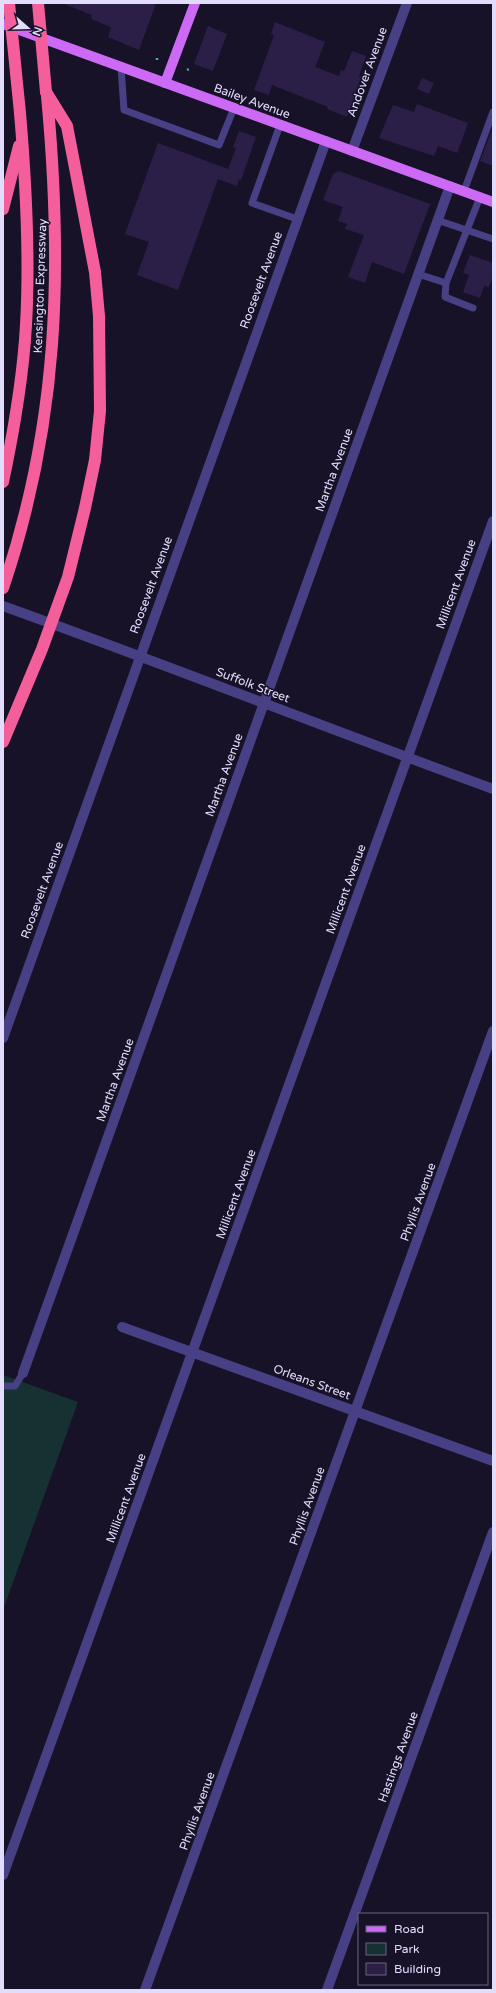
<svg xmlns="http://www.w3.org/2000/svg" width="496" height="1993" font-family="'Varela Round',sans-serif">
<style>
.green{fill:#153132}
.building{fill:#2b1f48}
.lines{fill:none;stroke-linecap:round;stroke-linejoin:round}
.path{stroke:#39b1b4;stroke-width:2.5;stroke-dasharray:2 3;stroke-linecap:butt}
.service{stroke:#484084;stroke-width:7}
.minor{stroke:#484084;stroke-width:10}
.primary{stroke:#cc6af5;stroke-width:10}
.motorway{stroke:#f45f9b;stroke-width:12}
.motorway-bridge{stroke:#f45f9b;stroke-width:12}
.labels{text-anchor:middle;stroke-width:3;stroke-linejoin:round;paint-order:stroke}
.street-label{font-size:12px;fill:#e2dcfd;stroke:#181228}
</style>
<rect width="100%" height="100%" fill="#181228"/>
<path class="green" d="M3,1375L78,1402L3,1610Z"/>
<g class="building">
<path d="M62,3H156L139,50L108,37L111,27L91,19L92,15Z"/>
<path d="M275,22L325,42L315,67L339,76L341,70L344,71L352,51L366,56L359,76L361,77L347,117L327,109L328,107L272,85L269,95L254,90L274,35L271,34Z"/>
<path d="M208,26L227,34L213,71L194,64Z"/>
<path d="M422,78L434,83L429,94L417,89Z"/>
<path d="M417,104L468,123L457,153L438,146L434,156L379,138L393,105L414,112Z"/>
<path d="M492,130H493V166L480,161Z"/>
<path d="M239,131L256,137L241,180L239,179L237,186L218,179L178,290L137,275L149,242L125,234L158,143L228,169L236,148L233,147Z"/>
<path d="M339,171L430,204L404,274L372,262L365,283L348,277L364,235L345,229L347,224L338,221L343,207L323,200L333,174Z"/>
<path d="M470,255L493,263V277L489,287L484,286L480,298L463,292L469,275L463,273Z"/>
</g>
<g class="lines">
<g class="path">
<path d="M157,58V60"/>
<path d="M187,70L191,68"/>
</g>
<g class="service">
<path d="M121,67L124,110L219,145L234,108"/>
<path d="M280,125L252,203L297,219"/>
<path d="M464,191L493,112"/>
<path d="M437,220L493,239"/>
<path d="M418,274L446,283L480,197"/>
<path d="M446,283L445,297L473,308"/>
<path d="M3,1386H15L23,1373"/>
</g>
<g class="minor">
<path d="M352,151L407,3"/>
<path d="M3,606C167,665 329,729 493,789"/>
<path d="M3,1038L326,141"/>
<path d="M122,1327L493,1461"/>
<path d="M23,1373L450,186"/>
<path d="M3,1875L493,521"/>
<path d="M145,1990L493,1031"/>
<path d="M327,1990L493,1532"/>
</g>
<g class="primary">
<path d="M3,24L493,202"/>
<path d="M165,83L195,3"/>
</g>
<g class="motorway">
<path d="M3,209L19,146"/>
<path d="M3,482C14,430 23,378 26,325C30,255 26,183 20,113"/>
<path d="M3,588C59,423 63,268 47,96"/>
<path d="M3,742L42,649L68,577L85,508L95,460L100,411L99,316L95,272L67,126L46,92"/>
</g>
<g class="motorway-bridge">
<path d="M9,3L20,113"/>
<path d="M38,3L46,92"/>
</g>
</g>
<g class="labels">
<g class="street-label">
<text transform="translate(367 72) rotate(-70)" y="4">Andover Avenue</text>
<text transform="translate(252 101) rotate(20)" y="4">Bailey Avenue</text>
<text transform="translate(261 280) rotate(-70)" y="4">Roosevelt Avenue</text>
<text transform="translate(40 286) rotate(-88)" y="4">Kensington Expressway</text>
<text transform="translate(334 470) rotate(-70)" y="4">Martha Avenue</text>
<text transform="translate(456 584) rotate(-70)" y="4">Millicent Avenue</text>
<text transform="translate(151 585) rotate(-70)" y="4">Roosevelt Avenue</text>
<text transform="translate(253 685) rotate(21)" y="4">Suffolk Street</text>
<text transform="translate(224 775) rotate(-70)" y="4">Martha Avenue</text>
<text transform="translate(346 889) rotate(-70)" y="4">Millicent Avenue</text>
<text transform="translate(42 890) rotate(-70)" y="4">Roosevelt Avenue</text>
<text transform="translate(115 1080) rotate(-70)" y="4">Martha Avenue</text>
<text transform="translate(236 1194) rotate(-70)" y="4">Millicent Avenue</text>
<text transform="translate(418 1202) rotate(-70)" y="4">Phyllis Avenue</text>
<text transform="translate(312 1382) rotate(20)" y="4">Orleans Street</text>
<text transform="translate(126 1498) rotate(-70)" y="4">Millicent Avenue</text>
<text transform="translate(307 1506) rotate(-70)" y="4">Phyllis Avenue</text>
<text transform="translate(398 1757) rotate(-70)" y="4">Hastings Avenue</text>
<text transform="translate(197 1811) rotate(-70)" y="4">Phyllis Avenue</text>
</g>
</g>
<rect width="496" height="1993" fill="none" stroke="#e2dcfd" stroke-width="8"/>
<rect x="358" y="1913" width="130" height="72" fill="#181228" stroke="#69637d"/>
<rect x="366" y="1926" width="20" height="6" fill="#cc6af5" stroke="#69637d"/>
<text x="394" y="1933" font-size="12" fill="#e2dcfd">Road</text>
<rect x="366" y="1943" width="20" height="12" fill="#153132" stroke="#69637d"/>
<text x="394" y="1953" font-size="12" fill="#e2dcfd">Park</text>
<rect x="366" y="1963" width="20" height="12" fill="#2b1f48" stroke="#69637d"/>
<text x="394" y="1973" font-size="12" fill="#e2dcfd">Building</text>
<g transform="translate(28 28) rotate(110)" stroke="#181228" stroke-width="3" paint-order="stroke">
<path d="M0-3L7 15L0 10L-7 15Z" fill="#e2dcfd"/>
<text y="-6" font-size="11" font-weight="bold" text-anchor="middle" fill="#e2dcfd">N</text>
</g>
</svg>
